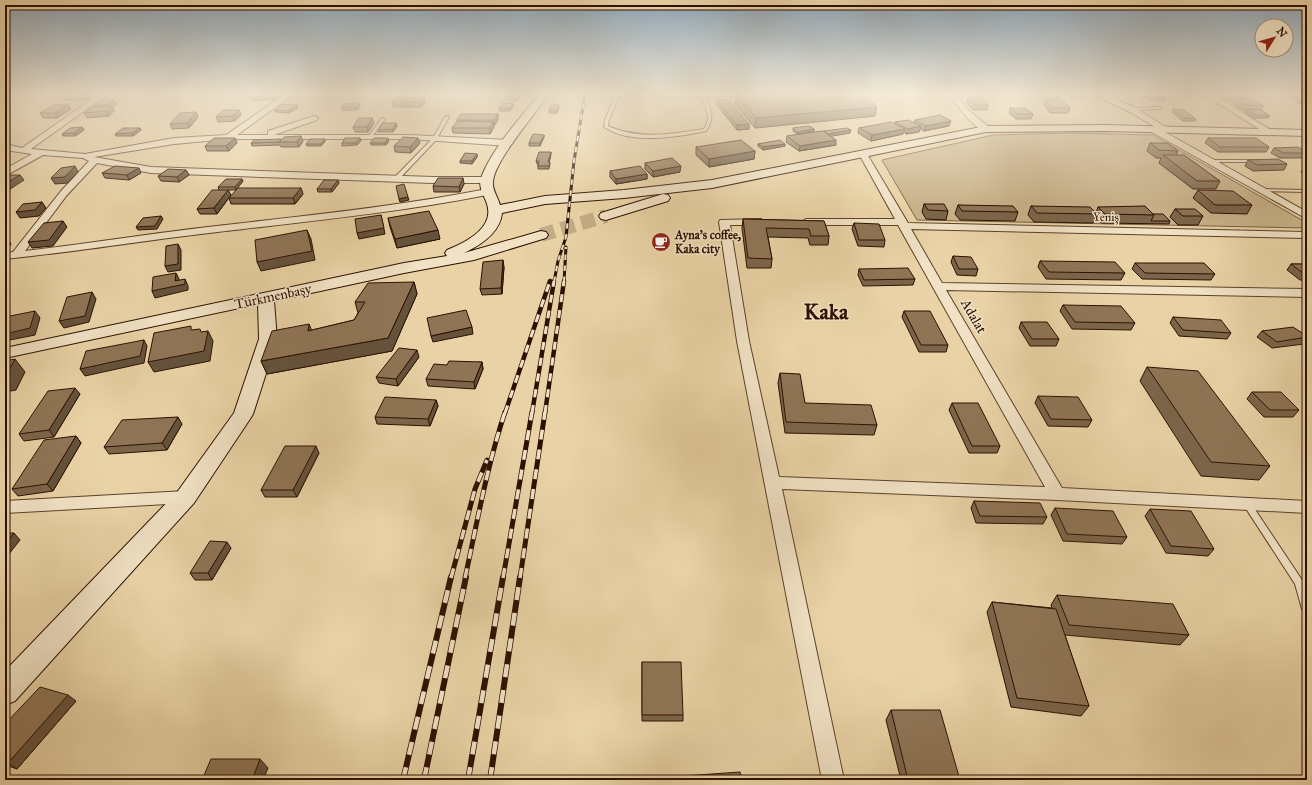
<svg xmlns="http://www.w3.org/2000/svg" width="1312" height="785" font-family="'IM FELL Great Primer',serif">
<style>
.green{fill:#c9b28a;stroke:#7b6145}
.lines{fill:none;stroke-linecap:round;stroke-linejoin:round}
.secondary-tunnel{stroke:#c3ac85;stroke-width:14;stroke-dasharray:14 7;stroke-linecap:butt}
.lane-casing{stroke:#5c412a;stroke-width:2}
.street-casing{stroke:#5c412a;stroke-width:2}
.secondary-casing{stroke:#2d1000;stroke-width:2}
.lane{fill:#f1e2c5;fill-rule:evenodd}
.street{fill:#f1e2c5;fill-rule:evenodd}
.secondary{fill:#f1e2c5;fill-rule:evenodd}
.rail-far3-casing{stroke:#2d1000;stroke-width:3}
.rail-far2-casing{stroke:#2d1000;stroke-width:4.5}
.rail-far1-casing{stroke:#2d1000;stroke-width:5}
.rail-casing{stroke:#2d1000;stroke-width:6}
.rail-far3{stroke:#f1e2c5;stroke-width:2;stroke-dasharray:5.5;stroke-linecap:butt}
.rail-far2{stroke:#f1e2c5;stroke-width:3;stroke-dasharray:8;stroke-linecap:butt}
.rail-far1{stroke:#f1e2c5;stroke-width:3.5;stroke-dasharray:10;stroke-linecap:butt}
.rail{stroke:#f1e2c5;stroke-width:4.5;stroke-dasharray:13;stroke-linecap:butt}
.wall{fill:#7b654a;stroke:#2d1000}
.shaded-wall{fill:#64523c;stroke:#2d1000}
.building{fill:#8f7556;stroke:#2d1000}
.labels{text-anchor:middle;stroke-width:3;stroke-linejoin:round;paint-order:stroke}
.far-street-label{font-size:12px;fill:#2d1000;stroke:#f1e2c5}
.far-poi-label{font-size:12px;font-weight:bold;fill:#2d1000;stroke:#f1e2c5;text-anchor:start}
.street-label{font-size:14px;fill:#2d1000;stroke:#f1e2c5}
.town-label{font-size:22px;font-weight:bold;fill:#2d1000;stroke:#f1e2c5}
</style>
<rect width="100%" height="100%" fill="#e9d3a6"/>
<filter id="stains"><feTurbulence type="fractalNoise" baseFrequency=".005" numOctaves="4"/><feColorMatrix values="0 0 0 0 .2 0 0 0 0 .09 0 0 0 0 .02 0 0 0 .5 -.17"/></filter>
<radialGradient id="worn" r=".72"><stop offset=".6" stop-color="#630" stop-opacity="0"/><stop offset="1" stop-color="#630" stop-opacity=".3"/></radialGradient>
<path class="green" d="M1069,133L1153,135L1307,223V228L917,220L882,160L993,135Z"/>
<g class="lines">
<path class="secondary-tunnel" d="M541,235L606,216"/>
<defs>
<g id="lane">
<path d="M616,94H620L609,120L608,126C639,140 672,134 704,129C714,114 702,108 702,94L705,95C710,110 716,116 706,131C677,137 630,145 604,127L605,120Z"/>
<path d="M1159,107L1161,108L1160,109L1131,110L1129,109L1131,108Z"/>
<path d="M447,116L449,117L436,140L399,179H395V177L433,138L445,117Z"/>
<path d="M382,118L385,119L371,138H369L368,137Z"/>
<path d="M1207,160H1257L1259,161L1257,162H1207Z"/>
<path d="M1259,189L1307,190V192L1261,191H1259Z"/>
<path d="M1247,501L1250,502L1302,580L1307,594V613L1304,612L1302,609L1295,584L1243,504L1244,502Z"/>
</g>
<g id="street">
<path d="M99,94H108L31,149L85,154L174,138L226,135L285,94H294L237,135H268V131L314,116L318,118L317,120L274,135H410L509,140L513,143L509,146L410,139H228L174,144L94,157L151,167L433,177H487L492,180L487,183H433L151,173L97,163L67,195L25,251C86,244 147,234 208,227C301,216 395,207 487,189L492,192L487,195C395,213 302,222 209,233C141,241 73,252 5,259V253L13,252L61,191L89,161L83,158L43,155L5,176V169L32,154L5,150V144L22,148Z"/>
<path d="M625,94H787L783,96H629Z"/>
<path d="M940,94H956L968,110L989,127V131C976,133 959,107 952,99C949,96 944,96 940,94Z"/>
<path d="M1091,94H1102L1134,107L1169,129L1165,131H1162L1128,111Z"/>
<path d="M1203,94H1212L1274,132L1273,134H1267Z"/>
<path d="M1299,94H1307V98Z"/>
<path d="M1150,127H1156L1307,212V219L1150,131Z"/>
<path d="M863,151L867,154L908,223L1307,232V238L911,229L942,283L1307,289V297L946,290L1062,488L1307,501V513L1057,500L782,489L844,780H822L737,341L719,222L720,220L761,219L766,222L761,225H730L749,341L779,477L1045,487L898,225H806L801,222L806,219H895L859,154Z"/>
<path d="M186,491L192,493L194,497L192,501L186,503L5,513V501Z"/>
</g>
<g id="secondary">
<path d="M539,94H549C536,113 494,161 493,182C492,190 498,197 500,205L545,196L624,190L712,180L986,126L1106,125L1307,130V136L1106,131L986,132L712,188L624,198L545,204L502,213C500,233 481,245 464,253L541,231L546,232L548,235L546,238L474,260L404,273L274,301L277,339L253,414L250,419L194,503L15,701L5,705V671L178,491L234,413L259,339L258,304L5,358V348L404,263L447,256L445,253L447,250C465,243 495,228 487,204C484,195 478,187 481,178C492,148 520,119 539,94Z"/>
<path d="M663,194L668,195L670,198L668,201L606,220L601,219L599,216L601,213Z"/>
</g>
</defs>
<use href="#lane" class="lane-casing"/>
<use href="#street" class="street-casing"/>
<use href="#secondary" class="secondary-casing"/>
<use href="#lane" class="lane"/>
<use href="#street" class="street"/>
<use href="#secondary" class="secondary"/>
<defs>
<g id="rail-far3">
<path d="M554,282L558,261L566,237L574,161L585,94"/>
<path d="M564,282L566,247"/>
</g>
<g id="rail-far2">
<path d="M505,413L550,281"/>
<path d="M532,413L554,281"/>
<path d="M545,413L564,281"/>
</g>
<g id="rail-far1">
<path d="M451,578L475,489L487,460"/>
<path d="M465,578C477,523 487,466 505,412"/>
<path d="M503,578L532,412"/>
<path d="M520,578L545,412"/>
</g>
<g id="rail">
<path d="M403,780L451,577"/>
<path d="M424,780L466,577"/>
<path d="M468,780L503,577"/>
<path d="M490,780L520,577"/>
</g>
</defs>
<use href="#rail-far3" class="rail-far3-casing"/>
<use href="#rail-far2" class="rail-far2-casing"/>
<use href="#rail-far1" class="rail-far1-casing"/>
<use href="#rail" class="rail-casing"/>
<use href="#rail-far3" class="rail-far3"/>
<use href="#rail-far2" class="rail-far2"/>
<use href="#rail-far1" class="rail-far1"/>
<use href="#rail" class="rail"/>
</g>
<g class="wall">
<path d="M93,94L85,100H65L62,95Z"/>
<path d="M521,94L517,101L506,100L505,96Z"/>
<path d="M1039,94H1056L1060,98L1059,101L1070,108L1068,113H1050L1044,105L1045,102L1038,97Z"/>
<path d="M1067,94H1086L1085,97L1069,96Z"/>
<path d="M1142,94H1159L1165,98L1164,101L1149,100L1142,95Z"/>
<path d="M1184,94H1204L1203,95L1187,96Z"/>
<path d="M1217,94H1245L1250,98L1249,99L1264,106L1261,110L1270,116L1268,118H1254L1245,112L1246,110H1243L1233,104L1234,102H1230Z"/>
<path d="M736,95L875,116L755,128L735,104Z"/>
<path d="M1292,95L1307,97V103H1299L1291,98Z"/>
<path d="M968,97L988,105L987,110H973L966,102Z"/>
<path d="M114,100L117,104L113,108L114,111L109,116L87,118L84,113L94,107L93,105Z"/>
<path d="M717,100L749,124V129L737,130L717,105Z"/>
<path d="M392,102H425L421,107H393Z"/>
<path d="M68,104L71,109L57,118H43L40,113Z"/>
<path d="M297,105L298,108L289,113L275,112L274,110Z"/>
<path d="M514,105L510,111H499V108Z"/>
<path d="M360,106L357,110H342L341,107Z"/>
<path d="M559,107L557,113H549V111Z"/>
<path d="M1010,108L1033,114L1031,119H1016L1009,113Z"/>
<path d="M1173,109L1196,119L1195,121H1183L1172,112Z"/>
<path d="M239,110L241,115L235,121L218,122L216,117Z"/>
<path d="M196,112L198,117L189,128L172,129L170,124Z"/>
<path d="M498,114V119L495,125H494V127L490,134L453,133L452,128L458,122L457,120Z"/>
<path d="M372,118L374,123L368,132H355L353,127Z"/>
<path d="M915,120L949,126L924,131L920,129L919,132L906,134L904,132L903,134L871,141L858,133L859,128L895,124V122L914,123Z"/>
<path d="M396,123L397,126L393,132H378V130Z"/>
<path d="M82,127L84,130L75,136H63L62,134Z"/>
<path d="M140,128L141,130L133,136H116L115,134Z"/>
<path d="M793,128L814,129V131L797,134L793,131Z"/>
<path d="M824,131L850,133L831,136L836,145L799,151L786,142L787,136Z"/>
<path d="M544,135V137L540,146H529V143Z"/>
<path d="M235,138L237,143L229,151H207L205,146Z"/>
<path d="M360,138L361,141L357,145L342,146V143Z"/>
<path d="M418,138L420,143L411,153L395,152L394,146Z"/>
<path d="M1208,138L1269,147L1266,152H1218L1205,143Z"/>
<path d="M303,141L299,147H281L280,145L252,146L251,143Z"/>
<path d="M389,141L386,145H371L370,143Z"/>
<path d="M325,142L321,146H307L306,144Z"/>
<path d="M1150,143L1178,151L1176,155L1220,181L1216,189H1193L1159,163L1161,158H1156L1147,151Z"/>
<path d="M758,144L785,146L763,150L758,146Z"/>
<path d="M696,147L755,151L754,159L709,167L696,155Z"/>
<path d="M1274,148L1307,152V155L1305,158H1280L1271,153Z"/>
<path d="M477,154V157L472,164L460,163V161Z"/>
<path d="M551,154L549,162L550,164L549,169H538V164H537L536,161Z"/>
<path d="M1248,160L1287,164L1284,170L1253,171L1245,166Z"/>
<path d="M645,163L680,172L653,177L645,169Z"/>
<path d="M1305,166H1307V175L1301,172Z"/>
<path d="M186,170L189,175L179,182L161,181L158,176Z"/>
<path d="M610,171L647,174V179L616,184L610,177Z"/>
<path d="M102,173H141L129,180L105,178Z"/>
<path d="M463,178L464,184L460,192H434L433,186Z"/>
<path d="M242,179L243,181L236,190H228L231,195L217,214H200L197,209L219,190L218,187Z"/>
<path d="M338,180L339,183L332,192H318L317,189Z"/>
<path d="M301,188L303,194L295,204H231L229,198Z"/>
<path d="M1198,190L1252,205L1247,214L1211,213L1193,198Z"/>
<path d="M924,204L948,211L946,220L926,219L922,212Z"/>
<path d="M958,205L1018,212L1015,221L960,220L955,214Z"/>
<path d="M1031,206L1096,213L1098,207L1153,214L1170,221L1169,224L1101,223L1095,217L1093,223L1034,222L1028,215Z"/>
<path d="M1175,209L1203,216L1198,225H1178L1170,217Z"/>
<path d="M388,218L440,239L397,248L390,227Z"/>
<path d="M743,219L824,221L829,236L828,245H810L808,238L768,237L772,259L771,268H747L742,228Z"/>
<path d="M854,223L885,240L884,247L858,246L852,229Z"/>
<path d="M953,256L978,269L976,276L957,275L951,262Z"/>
<path d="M1040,261L1125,273L1121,280L1046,279L1038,267Z"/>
<path d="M1135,263L1215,274L1211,280L1142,279L1132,269Z"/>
<path d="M1291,264H1307V280H1300L1287,270Z"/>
<path d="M504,267L502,294L482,295L480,289Z"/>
<path d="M859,269L915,279L913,285L863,286L858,275Z"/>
<path d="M414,282L417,294L392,351L267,374L261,361L312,330L354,320L358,313L355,302Z"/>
<path d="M1063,305L1135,323L1131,330L1072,329L1060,311Z"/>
<path d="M904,311L948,345L946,352H919L902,317Z"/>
<path d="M1173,317L1231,333L1227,339L1179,336L1170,323Z"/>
<path d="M1021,322L1059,339L1056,346H1030L1019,328Z"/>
<path d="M1262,331L1307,336V340L1304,344L1272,348L1257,337Z"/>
<path d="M419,357L398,386L379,383L376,377Z"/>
<path d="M482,362L483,369L475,389L428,386L426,379L447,365Z"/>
<path d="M1147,367L1270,466L1259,480L1201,476L1140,381Z"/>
<path d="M780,373L805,403L877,425L874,435L785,433L778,383Z"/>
<path d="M1252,392L1299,410L1293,417H1264L1247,399Z"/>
<path d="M80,394L54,437L24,441L19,434Z"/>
<path d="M1038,396L1092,420L1088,427L1048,426L1035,403Z"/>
<path d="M436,400L438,406L430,426L377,424L375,417Z"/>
<path d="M952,403L1000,446L997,453H969L949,410Z"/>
<path d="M182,424L167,450L109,454L104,447Z"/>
<path d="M76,436L81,443L53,491L18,496L12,489Z"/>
<path d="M319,453L297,497H265L261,490Z"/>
<path d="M974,501L1047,517L1043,524L976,523L971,508Z"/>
<path d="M1055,508L1127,537L1122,544L1063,541L1051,515Z"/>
<path d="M1150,509L1214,549L1208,556L1166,553L1145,516Z"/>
<path d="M231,548L212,580H195L190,573Z"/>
<path d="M1057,595L1189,635L1180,645L1065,635L1089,706L1081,716L1011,707L987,612L992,602L1052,608L1051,605Z"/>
<path d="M642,662L683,715V721H642Z"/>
<path d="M76,701L17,769L5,765V724Z"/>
<path d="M891,710L960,780H901L886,720Z"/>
</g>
<g class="shaded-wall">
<path d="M83,94H93L85,100L82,95Z"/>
<path d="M272,94H279L278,99L253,101L251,96Z"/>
<path d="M517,94H521L517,101L516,96Z"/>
<path d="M424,97L425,102L421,107L420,102Z"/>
<path d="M114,100L117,104L113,108L114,111L109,116L106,111L110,107L109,105Z"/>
<path d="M359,103L360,106L357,110L356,107Z"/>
<path d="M513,103L514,105L510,111V108Z"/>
<path d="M68,104L71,109L57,118L55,113Z"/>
<path d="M297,105L298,108L289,113L288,111Z"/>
<path d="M877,107L875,116L755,128L756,118Z"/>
<path d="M239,110L241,115L235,121L233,116Z"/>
<path d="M196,112L198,117L189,128L187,123Z"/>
<path d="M498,114V119L495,125L494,120Z"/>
<path d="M372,118L374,123L368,132L367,127Z"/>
<path d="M951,121L949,126L924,131L926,126Z"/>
<path d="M493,122L494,127L490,134V128Z"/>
<path d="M396,123L397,126L393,132V129Z"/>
<path d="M749,124V129L737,130V125Z"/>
<path d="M921,126L919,132L906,134L908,129Z"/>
<path d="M82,127L84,130L75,136L74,133Z"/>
<path d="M140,128L141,130L133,136L132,133Z"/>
<path d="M814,129V131L797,134V132Z"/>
<path d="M905,129L903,134L871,141L872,135Z"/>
<path d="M851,130L850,133L827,137V134Z"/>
<path d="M544,135V137L540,146V143Z"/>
<path d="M301,136L303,141L299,147L297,142Z"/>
<path d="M235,138L237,143L229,151L226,146Z"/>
<path d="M360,138L361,141L357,145L356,143Z"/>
<path d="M388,138L389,141L386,145L385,143Z"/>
<path d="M418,138L420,143L411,153L410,147Z"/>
<path d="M325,139V142L321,146V144Z"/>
<path d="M836,140V145L799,151L800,146Z"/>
<path d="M785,144V146L763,150V147Z"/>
<path d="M755,151L754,159L709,167V159Z"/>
<path d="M551,152V154L549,164L548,162Z"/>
<path d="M477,154V157L472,164V161Z"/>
<path d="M75,166L78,172L68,183L55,184L51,178Z"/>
<path d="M681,166L680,172L653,177V171Z"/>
<path d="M139,168L141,173L129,180L127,175Z"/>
<path d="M186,170L189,175L179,182L177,177Z"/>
<path d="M647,174V179L616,184V179Z"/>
<path d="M20,175L24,180L7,191L5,188V184Z"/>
<path d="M463,178L464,184L460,192L459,187Z"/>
<path d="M242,179L243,181L236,190L235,187Z"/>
<path d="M338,180L339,183L332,192L331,189Z"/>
<path d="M301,188L303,194L295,204L293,198Z"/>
<path d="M228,190L231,195L217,214L214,208Z"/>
<path d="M408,197L409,200L400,202L399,199Z"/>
<path d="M42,202L46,208L39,216L20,218L16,212Z"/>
<path d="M381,215L385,234L359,239L357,233Z"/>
<path d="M161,216L163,219L157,229L138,230L136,227Z"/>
<path d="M63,221L67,227L53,246L32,248L28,242Z"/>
<path d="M307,230L311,239L315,260L261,271L257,262Z"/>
<path d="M438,230L440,239L397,248L395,239Z"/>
<path d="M7,238L11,244L7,250L5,251V241Z"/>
<path d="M178,244L181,250V270L168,272L165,266Z"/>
<path d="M503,260L504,267L502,294L501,288Z"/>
<path d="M176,273L179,279V285L185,279L188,286V290L155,298L152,291L175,281Z"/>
<path d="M414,282L417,294L392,351L267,374L261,361L388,338Z"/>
<path d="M92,292L96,299L89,322L64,328L59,321Z"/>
<path d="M35,311L40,318L35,335L5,341V334Z"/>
<path d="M309,324L314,336L308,331Z"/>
<path d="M472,327L473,334L433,342L431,336Z"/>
<path d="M208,331L213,341L210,361L154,372L148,362Z"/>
<path d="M144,340L147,346L144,363L85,376L80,369Z"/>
<path d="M417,350L419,357L398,386L396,379Z"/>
<path d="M15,359L25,372L16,390L5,392V377Z"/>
<path d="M482,362L483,369L475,389L474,382Z"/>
<path d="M75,388L80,394L54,437L49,430Z"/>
<path d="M436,400L438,406L430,426L428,419Z"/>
<path d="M178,417L182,424L167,450L162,443Z"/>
<path d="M76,436L81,443L53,491L47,484Z"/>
<path d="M316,446L319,453L297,497L293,490Z"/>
<path d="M14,533L20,540L5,559V544Z"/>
<path d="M227,542L231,548L212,580L208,573Z"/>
<path d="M68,695L76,701L17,769L8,763Z"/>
<path d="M260,759L268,768L263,780H252Z"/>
</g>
<g class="building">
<path d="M64,94H83L82,95H62Z"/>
<path d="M252,94H272L251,96Z"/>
<path d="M506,94H517L516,96H505Z"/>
<path d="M744,94H863L877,107L756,118L736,95Z"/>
<path d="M1042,94H1056L1060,98H1046Z"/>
<path d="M1145,94H1159L1165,98H1150Z"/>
<path d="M1227,94H1245L1250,98L1233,97Z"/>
<path d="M1292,95L1305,96L1307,97V101L1300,100Z"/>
<path d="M397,97H424L420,102H392Z"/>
<path d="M968,97H981L988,105H975Z"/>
<path d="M1235,99H1253L1264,106L1246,105Z"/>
<path d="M99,100H114L109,105H93Z"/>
<path d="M717,100H728L749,124L737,125Z"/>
<path d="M1046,100L1064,101L1070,108H1051Z"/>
<path d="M359,103L356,107H341L344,104Z"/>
<path d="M503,103H513L510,108H499Z"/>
<path d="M68,104L55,113H40L54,105Z"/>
<path d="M283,104L297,105L288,111L274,110Z"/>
<path d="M551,105H559L557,111H549Z"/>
<path d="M112,106L106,111L84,113L90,107Z"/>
<path d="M1010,108H1025L1033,114H1018Z"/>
<path d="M1173,109L1184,110L1196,119L1184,118Z"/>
<path d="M1247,109L1261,110L1270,116L1255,115Z"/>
<path d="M223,110H239L233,116L216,117Z"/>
<path d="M196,112L187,123L170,124L180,113Z"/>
<path d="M461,114H498L494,120H457Z"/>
<path d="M940,115L951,121L926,126L915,120Z"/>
<path d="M359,118H372L367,127H353Z"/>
<path d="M908,120L921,126L908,129L895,122Z"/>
<path d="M457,121L493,122L490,128H452Z"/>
<path d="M891,122L905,129L872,135L859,128Z"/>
<path d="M382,123H396L393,129L378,130Z"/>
<path d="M809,126L814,129L797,132L793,128Z"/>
<path d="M82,127L74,133L62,134L70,128Z"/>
<path d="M123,128H140L132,133L115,134Z"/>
<path d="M847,128L851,130L828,134L824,131Z"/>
<path d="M823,131L836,140L800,146L787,136Z"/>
<path d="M533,134L544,135L540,143H529Z"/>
<path d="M301,136L297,142H279L284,137Z"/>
<path d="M403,137L418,138L410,147L394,146Z"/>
<path d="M214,138H235L226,146H205Z"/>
<path d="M345,138H360L356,143H342Z"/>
<path d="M374,138H388L385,143H370Z"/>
<path d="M1208,138H1256L1269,147H1220Z"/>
<path d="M281,139L279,142H280H279L251,143L254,140Z"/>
<path d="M310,139H325L321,144H306Z"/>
<path d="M741,140L755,151L709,159L696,147Z"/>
<path d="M780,140L785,144L763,147L758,144Z"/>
<path d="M1150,143H1168L1178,151L1159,150Z"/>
<path d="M1298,147L1307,152V153H1283L1274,148Z"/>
<path d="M539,152H551L548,162H550L549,166H538L539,161H536Z"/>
<path d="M465,153L477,154L472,161H460Z"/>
<path d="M1163,155H1184L1220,181H1197Z"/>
<path d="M672,158L681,166L653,171L645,163Z"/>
<path d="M1278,159L1287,164L1257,165L1248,160Z"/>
<path d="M75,166L65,177L51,178L61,168Z"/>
<path d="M115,166L139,168L127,175L102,173Z"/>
<path d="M640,166L647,174L616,179L610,171Z"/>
<path d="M168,169L186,170L177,177L158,176Z"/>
<path d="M5,175H20L5,184Z"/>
<path d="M438,178H463L459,187L433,186Z"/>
<path d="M226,179H242L235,187H218Z"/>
<path d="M324,180H338L331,189H317Z"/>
<path d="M404,184L408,197L399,199L396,186Z"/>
<path d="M238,188H301L293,198H229Z"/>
<path d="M212,190H228L214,208L197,209Z"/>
<path d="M1198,190L1233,191L1252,205H1215Z"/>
<path d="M42,202L35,210L16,212L23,204Z"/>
<path d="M924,204H944L948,211L928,210Z"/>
<path d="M958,205L1013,206L1018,212L962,211Z"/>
<path d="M1031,206L1090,207L1097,214L1037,213Z"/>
<path d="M1145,206L1154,215L1105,214L1098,207Z"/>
<path d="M1175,209H1195L1203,216H1183Z"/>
<path d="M429,211L438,230L395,239L388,218Z"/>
<path d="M1153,214H1163L1170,221H1151L1154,215Z"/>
<path d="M381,215L384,228L357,233L355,219Z"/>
<path d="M161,216L155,226L136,227L143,218Z"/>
<path d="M743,219L824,221L829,236H811L809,229L766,228L772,259L748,258Z"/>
<path d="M63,221L49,240L28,242L44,223Z"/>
<path d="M854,223L879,224L885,240H859Z"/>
<path d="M307,230L312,251L257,262L255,240Z"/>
<path d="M178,244V264L165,266L166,246Z"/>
<path d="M953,256L971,257L978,269H959Z"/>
<path d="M503,260L501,288L480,289L483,262Z"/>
<path d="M1040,261L1115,262L1125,273L1049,272Z"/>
<path d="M1135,263H1204L1215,274L1145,273Z"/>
<path d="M1291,264H1307V274H1304Z"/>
<path d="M908,268L915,279L864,280L859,269Z"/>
<path d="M176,273L175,281L185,279V284L152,291L153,277Z"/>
<path d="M414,282L388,338L261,361L272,331L309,324L308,331L354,320L365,302H355L368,283Z"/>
<path d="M92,292L85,316L59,321L67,297Z"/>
<path d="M1063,305L1121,306L1135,323L1075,322Z"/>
<path d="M466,310L472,327L431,336L427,318Z"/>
<path d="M35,311L30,328L5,334V317Z"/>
<path d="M904,311H930L948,345H921Z"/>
<path d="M1173,317L1221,320L1231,333L1183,330Z"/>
<path d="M1021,322H1047L1059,339H1032Z"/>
<path d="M191,326V330L200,329L201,332L208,331L204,351L148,362L154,333Z"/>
<path d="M1293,327L1307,336V337L1277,342L1262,331Z"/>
<path d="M144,340L140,356L80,369L86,351Z"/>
<path d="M399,348L417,350L396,379L376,377Z"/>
<path d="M15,359L5,377V361Z"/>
<path d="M449,361L482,362L474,382L426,379L434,364L447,365Z"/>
<path d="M1147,367L1198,371L1270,466L1211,462Z"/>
<path d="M780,373L800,374L805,403L871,405L877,425L786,422Z"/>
<path d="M75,388L49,430L19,434L48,391Z"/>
<path d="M1252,392H1281L1299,410H1270Z"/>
<path d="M1038,396L1078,397L1092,420L1051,419Z"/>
<path d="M385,397L436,400L428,419L375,417Z"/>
<path d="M952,403H978L1000,446H972Z"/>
<path d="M178,417L162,443L104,447L122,420Z"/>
<path d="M76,436L47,484L12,489L44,440Z"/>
<path d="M285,446H316L293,490H261Z"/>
<path d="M974,501L1040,503L1047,517L980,516Z"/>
<path d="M1055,508L1113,511L1127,537L1067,534Z"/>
<path d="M1150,509L1191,511L1214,549L1171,546Z"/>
<path d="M5,533H14L5,544Z"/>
<path d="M210,541L227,542L208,573H190Z"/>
<path d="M1057,595L1173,604L1189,635L1069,625Z"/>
<path d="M992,602L1056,609L1089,706L1017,698Z"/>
<path d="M642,662H681L683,715H642Z"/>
<path d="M40,687L68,695L8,763L5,762V724Z"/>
<path d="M891,710H940L960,780H908Z"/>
<path d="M211,759H260L252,780H202Z"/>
<path d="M740,772L742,780H670L669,777Z"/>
</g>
<linearGradient id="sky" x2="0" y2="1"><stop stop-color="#8fa6b7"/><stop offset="0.46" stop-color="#f5ebd7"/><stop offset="1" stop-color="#f5ebd7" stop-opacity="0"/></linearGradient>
<rect width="1312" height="204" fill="url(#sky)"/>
<defs>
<symbol id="cafe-disc" viewBox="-11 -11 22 22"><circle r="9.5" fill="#8f2418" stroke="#f1e2c5"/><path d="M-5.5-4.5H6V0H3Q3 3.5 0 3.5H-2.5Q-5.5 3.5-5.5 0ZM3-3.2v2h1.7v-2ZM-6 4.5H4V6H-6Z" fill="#fff"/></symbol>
</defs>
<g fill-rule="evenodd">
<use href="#cafe-disc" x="650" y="231" width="22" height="22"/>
</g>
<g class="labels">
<g class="far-street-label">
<text transform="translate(1106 217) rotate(1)" y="4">Yeniş</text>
</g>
<g class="far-poi-label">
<text x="675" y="239">Ayna's coffee,<tspan x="675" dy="14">Kaka city</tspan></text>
</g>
<g class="street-label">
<text transform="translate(273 296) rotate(-12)" y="5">Türkmenbaşy</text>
<text transform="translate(974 316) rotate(60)" y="5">Adalat</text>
</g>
<g class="town-label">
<text x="826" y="319">Kaka</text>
</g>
</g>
<rect width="1312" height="785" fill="none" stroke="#e9d3a6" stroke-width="20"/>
<rect x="6" y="6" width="1300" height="773" fill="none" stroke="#2d1000" stroke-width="2"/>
<rect x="10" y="10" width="1292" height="765" fill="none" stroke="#2d1000"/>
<g transform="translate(1274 38) rotate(53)"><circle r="19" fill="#f1e2c5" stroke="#a38e76"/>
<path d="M0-3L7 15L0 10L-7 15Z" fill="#8f2418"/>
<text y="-6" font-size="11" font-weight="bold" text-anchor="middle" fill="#2d1000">N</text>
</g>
<rect width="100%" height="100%" filter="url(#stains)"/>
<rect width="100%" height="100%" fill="url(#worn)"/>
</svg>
